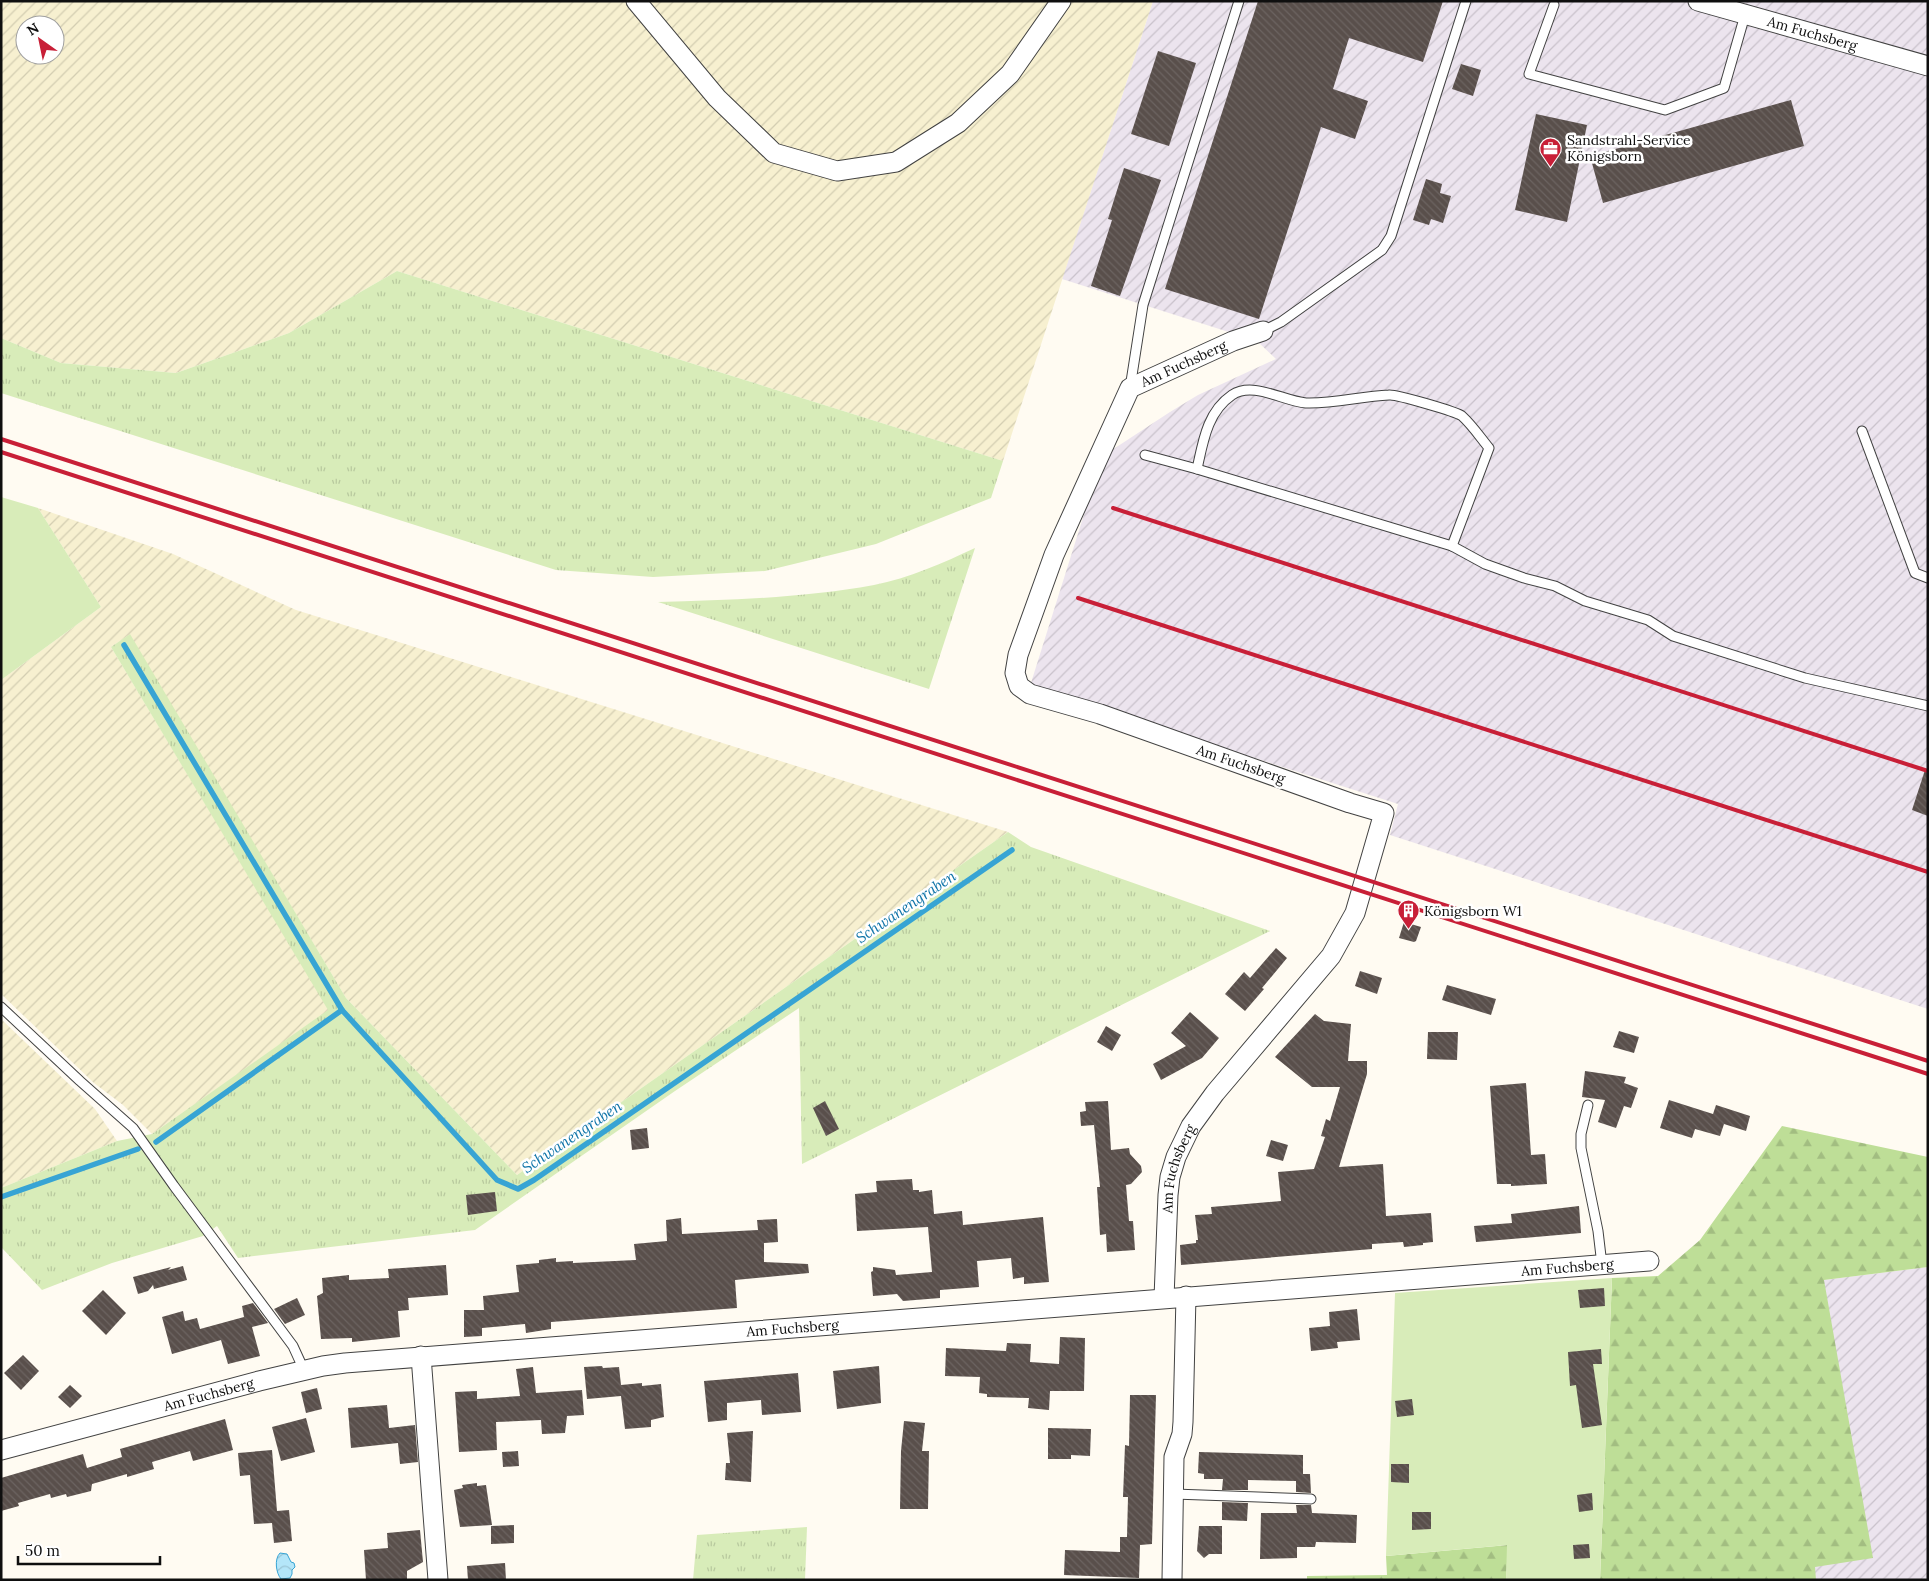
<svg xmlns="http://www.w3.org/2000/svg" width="1929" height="1581" font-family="Lora,serif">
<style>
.industrial{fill:url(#industrial-furrows)}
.farmland{fill:url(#farmland-furrows);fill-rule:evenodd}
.grass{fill:url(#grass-tufts)}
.forest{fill:url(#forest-firs)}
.park{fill:#d8ecb9}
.water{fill:url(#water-waves);stroke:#37a4d4}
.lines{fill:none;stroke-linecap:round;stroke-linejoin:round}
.stream{stroke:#37a4d4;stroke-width:5.5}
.building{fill:url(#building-back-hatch)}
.service-casing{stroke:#424242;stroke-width:11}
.minor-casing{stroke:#424242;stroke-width:21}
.service{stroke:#fff;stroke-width:9}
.minor{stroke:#fff;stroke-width:19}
.rail{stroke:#c81f37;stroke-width:4}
.labels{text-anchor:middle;stroke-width:5;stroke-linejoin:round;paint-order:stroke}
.street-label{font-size:14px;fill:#0f0f0f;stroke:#fff}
.poi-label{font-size:14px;fill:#0f0f0f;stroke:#fff;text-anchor:start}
.water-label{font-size:15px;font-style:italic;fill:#1175a9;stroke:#fff}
</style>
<defs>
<pattern id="industrial-furrows" width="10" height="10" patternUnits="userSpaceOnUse" patternTransform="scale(1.25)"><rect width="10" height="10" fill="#ece4ee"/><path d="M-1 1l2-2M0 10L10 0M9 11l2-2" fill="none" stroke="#c9c2cb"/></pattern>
<pattern id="farmland-furrows" width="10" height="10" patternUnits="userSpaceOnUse" patternTransform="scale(1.25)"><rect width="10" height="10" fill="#f7f0d0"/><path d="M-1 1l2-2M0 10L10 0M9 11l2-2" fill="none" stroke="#d3cdb1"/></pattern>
<pattern id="grass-tufts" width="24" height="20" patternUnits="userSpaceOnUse" patternTransform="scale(1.25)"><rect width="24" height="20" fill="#d8ecb9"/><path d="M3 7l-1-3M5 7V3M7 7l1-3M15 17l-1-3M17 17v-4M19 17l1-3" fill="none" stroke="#b8c99e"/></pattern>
<pattern id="forest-firs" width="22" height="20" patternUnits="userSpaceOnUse" patternTransform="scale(1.25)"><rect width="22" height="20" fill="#bede97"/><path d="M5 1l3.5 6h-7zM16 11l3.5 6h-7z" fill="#a2bd81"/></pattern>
<pattern id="water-waves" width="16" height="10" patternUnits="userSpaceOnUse" patternTransform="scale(1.25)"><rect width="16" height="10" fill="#b4e6f9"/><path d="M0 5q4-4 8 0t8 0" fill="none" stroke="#9ac4d4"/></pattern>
<pattern id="building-back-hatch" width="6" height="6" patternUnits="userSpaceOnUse" patternTransform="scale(1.25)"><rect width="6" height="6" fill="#594f4b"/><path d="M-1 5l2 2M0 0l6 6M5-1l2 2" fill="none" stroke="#6c6461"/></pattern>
</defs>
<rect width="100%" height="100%" fill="#fffbf2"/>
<g class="industrial">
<path d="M1153,1H1928V1009L1390,835L1398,804L1030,686L1087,505L1112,450L1170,412L1198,395L1276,359L1257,341L1062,279Z"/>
<path d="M1928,1267V1580H1767L1824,1280Z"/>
</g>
<g class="farmland">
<path d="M1,1H1153L1003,461L397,271L289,333L176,373L61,363L1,338ZM25,25H55V55H25Z"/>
<path d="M38,508L173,554L296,610L1008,832L517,1175L346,998L129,635L111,647L329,1010L152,1134L123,1105L94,1083L1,994V680L101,607Z"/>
<path d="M1,1019L95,1109L117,1141L1,1188Z"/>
</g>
<g class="grass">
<path d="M397,271L1003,461L991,498L876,544L765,571L653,577L556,570L1,393V338L61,363L176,373L289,333Z"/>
<path d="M975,548L929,689L658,602C730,600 803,598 874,585C909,578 943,563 975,548Z"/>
<path d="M130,634L346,998L517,1175L1008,832L1031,847L1270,931L802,1164L799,1008L675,1091L475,1230L238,1258L217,1226L203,1236L112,1263L42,1290L1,1247V1188L117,1141L152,1134L328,1010L111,647Z"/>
<path d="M807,1527L805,1580H693L697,1535Z"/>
</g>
<g class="forest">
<path d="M1782,1126L1928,1157V1267L1824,1280L1873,1558L1815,1567L1816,1580H1600L1612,1278L1658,1276L1700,1240Z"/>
<path d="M1508,1545L1506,1580H1307V1576L1387,1575L1386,1556Z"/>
</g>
<g class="park">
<path d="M1,497L38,508L101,607L1,680Z"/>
<path d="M1612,1278L1600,1580H1506L1507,1545L1386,1556L1395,1293Z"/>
</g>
<path class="water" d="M280,1553L287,1554L291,1562L294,1563L295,1567L292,1570V1574L290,1578L281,1579C276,1573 274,1559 280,1553Z"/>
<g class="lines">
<g class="stream">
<path d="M124,645L342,1010"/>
<path d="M156,1142L342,1010L497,1180L518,1189L534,1180L1012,850"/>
<path d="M1,1197L138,1149"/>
</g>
</g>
<g class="building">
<path d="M1258,1H1443L1423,62L1349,38L1333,89L1368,101L1355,139L1321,127L1259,319L1165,289Z"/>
<path d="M1158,51L1196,63L1169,146L1131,134Z"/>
<path d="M1461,64L1481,70L1473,96L1452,89Z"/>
<path d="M1791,100L1804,146L1603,203L1590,156Z"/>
<path d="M1536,114L1587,125L1567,222L1515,210Z"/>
<path d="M1124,168L1161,180L1120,296L1091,286L1112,220L1108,219Z"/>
<path d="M1426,179L1442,184L1440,193L1451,196L1443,223L1431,219L1429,225L1413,220Z"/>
<path d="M1925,770L1928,771V816L1912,810Z"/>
<path d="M1404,922L1421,927L1416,941L1414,942L1399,938Z"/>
<path d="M1276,948L1287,958L1262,988L1264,989L1245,1011L1225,994L1244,972L1250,978Z"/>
<path d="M1360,971L1382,978L1377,994L1355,986Z"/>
<path d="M1447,985L1496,999L1491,1015L1442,1000Z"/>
<path d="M1190,1012L1219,1038L1202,1058L1161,1080L1153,1064L1186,1046L1171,1033Z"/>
<path d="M1315,1014L1324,1021L1351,1024L1348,1061H1367V1074L1339,1167L1383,1164L1386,1216L1431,1213L1433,1242L1423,1243V1245L1404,1247L1403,1242L1372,1244V1249L1181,1265L1180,1245L1196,1243V1240H1198L1195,1215L1212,1214L1211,1207L1281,1201L1278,1172L1314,1169L1325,1137L1321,1136L1326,1119L1330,1121L1340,1087H1312L1275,1057Z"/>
<path d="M1106,1026L1121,1035L1112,1051L1097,1042Z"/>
<path d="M1619,1031L1639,1037L1634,1053L1613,1047Z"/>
<path d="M1428,1032H1458L1457,1060L1427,1059Z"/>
<path d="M1585,1071L1626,1077L1624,1083L1638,1088L1631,1108L1624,1106L1616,1128L1598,1122L1605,1100L1582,1097Z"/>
<path d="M1526,1083L1531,1155L1545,1154L1547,1184L1511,1186V1184H1497L1490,1086Z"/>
<path d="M1669,1100L1713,1114L1716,1105L1750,1116L1746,1131L1724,1124L1720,1136L1695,1129L1692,1138L1660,1128Z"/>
<path d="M825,1101L839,1129L826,1136L813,1108Z"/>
<path d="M1108,1101L1111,1150L1129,1148L1130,1154L1141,1166L1142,1172L1131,1184L1126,1185L1129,1221H1133L1135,1250L1107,1252L1106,1234L1100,1235L1097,1187H1100L1094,1125L1081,1126L1080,1112L1086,1111L1085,1102Z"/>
<path d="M647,1128L649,1148L632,1150L630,1130Z"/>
<path d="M1271,1140L1288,1145L1283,1161L1266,1156Z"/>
<path d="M912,1179L913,1190H919V1192L932,1190L934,1214L962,1211L963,1225L1043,1217L1049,1282L1024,1284V1277L1013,1279L1011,1258L977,1261L979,1287L940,1290V1298L903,1301L897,1294L873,1296L871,1272L873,1271V1267L895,1270L896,1275L932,1272L928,1227L857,1231L855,1194L877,1192L876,1181Z"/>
<path d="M495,1192L497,1211L468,1215L466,1195Z"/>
<path d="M1579,1206L1581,1233L1476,1242L1474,1226L1512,1223L1511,1214Z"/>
<path d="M681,1218L682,1234L758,1230L757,1220L777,1219L778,1242L764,1243V1262L808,1264L809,1273L735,1280L737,1308L551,1322V1329L526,1333L525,1324L482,1328V1336L464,1337V1310H484L483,1296L519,1292L516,1265L539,1263V1260L556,1258V1262L573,1261V1263L636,1260L634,1244L667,1241L666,1220Z"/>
<path d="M446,1265L448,1295L408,1298L409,1310L398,1311L400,1337L352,1342V1338L321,1339L317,1296L323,1293L322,1278L349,1275V1280L389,1278L388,1269Z"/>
<path d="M183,1266L187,1280L154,1289L153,1285L148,1291L138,1294L133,1277L171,1267L168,1270Z"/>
<path d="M1604,1288L1605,1306L1580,1308L1578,1290Z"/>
<path d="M103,1290L126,1313L106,1335L82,1311Z"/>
<path d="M297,1298L305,1315L285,1324L274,1309Z"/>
<path d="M253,1303L268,1323L252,1327L260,1356L228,1364L221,1340L172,1354L162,1317L183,1311L185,1321L197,1318L200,1329L244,1317L242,1306Z"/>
<path d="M1357,1309L1360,1340L1337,1342L1338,1348L1311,1351L1309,1328L1330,1326L1329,1312Z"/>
<path d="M1060,1337L1085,1338L1084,1391H1050L1049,1410L1028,1408L1029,1398L987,1397V1394L979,1393L980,1377L945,1376L946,1348L1006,1351L1007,1343L1031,1344L1030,1362L1059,1364Z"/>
<path d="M1601,1349L1602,1364H1593L1602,1425L1582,1428L1576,1385L1570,1386L1568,1352Z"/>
<path d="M23,1355L39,1371L21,1390L4,1373Z"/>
<path d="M602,1366L603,1368L619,1367L621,1385L642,1383V1386L661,1384L664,1417L651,1420V1427L625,1429L621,1396L587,1399L584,1367Z"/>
<path d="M879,1366L881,1403L837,1409L833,1371Z"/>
<path d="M533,1367L536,1393L582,1390L584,1415L567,1416L565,1433L542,1434L541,1420L496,1422L497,1450L459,1452L455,1392L477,1391V1399L520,1396L516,1369Z"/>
<path d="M798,1373L801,1412L762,1415L761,1400L727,1403V1420L708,1422L704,1381Z"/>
<path d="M70,1385L82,1396L70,1408L58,1397Z"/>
<path d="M317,1388L322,1409L306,1413L301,1392Z"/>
<path d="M1130,1395H1156L1152,1544L1140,1545L1139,1578L1064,1575L1065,1550L1120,1552V1537H1127L1128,1497H1123L1125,1445L1129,1446Z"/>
<path d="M1412,1399L1414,1415L1397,1417L1395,1401Z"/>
<path d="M387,1405L389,1428L415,1425L418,1462L400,1464L398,1443L351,1448L348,1408Z"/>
<path d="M306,1418L315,1452L281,1461L272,1427Z"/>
<path d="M225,1419L233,1450L193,1461L190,1451L152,1462L154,1469L127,1477V1474L92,1484L91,1491L67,1497L66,1494L51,1498L50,1494L18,1503L19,1506L1,1511V1478L83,1454L87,1468L122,1457L120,1449Z"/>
<path d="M904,1421L925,1423L922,1451H929L928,1509H900L901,1451Z"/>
<path d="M1048,1428L1091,1429L1090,1456L1071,1455V1459H1048Z"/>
<path d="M753,1431L751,1482L725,1480L726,1463H730L727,1433Z"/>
<path d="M272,1450L277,1511L289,1510L292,1541L274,1543L272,1523L254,1524L250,1475L240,1476L238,1453Z"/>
<path d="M518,1451L519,1466L503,1467L502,1452Z"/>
<path d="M1199,1452L1303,1455V1474H1310L1311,1493L1296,1492V1481L1248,1480V1490H1222L1223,1479H1204V1474L1198,1473Z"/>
<path d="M1391,1464H1409V1483L1391,1482Z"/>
<path d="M477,1483V1486L486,1485L492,1525L460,1527L454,1490L463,1488L462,1485Z"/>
<path d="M1592,1493L1593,1510L1579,1512L1577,1495Z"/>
<path d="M1222,1502L1248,1503L1247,1521L1222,1520Z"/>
<path d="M1296,1505H1311L1312,1513L1357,1515L1356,1543L1316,1542L1315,1547H1297V1558L1260,1559L1261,1513H1297Z"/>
<path d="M1412,1512H1431V1529L1412,1530Z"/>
<path d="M514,1525V1543L491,1544V1526Z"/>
<path d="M1199,1526H1222V1554H1209L1204,1558L1197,1551Z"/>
<path d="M420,1530L423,1562L407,1571V1580H366L364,1550L388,1548L387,1533Z"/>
<path d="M1589,1544L1590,1558L1574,1559L1573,1545Z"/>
<path d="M505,1563L506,1580H468L467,1566Z"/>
</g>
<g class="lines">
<defs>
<g id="service">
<path d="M1554,5L1529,74L1665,110L1724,88L1745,15"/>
<path d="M1263,331L1281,322L1382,250L1391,236L1466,1"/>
<path d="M1130,388L1143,305L1239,1"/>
<path d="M1862,431L1915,573L1928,578"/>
<path d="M1145,455L1197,469L1452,546L1485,564L1524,578L1555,586L1585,601L1648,620L1673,636L1805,678L1928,706"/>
<path d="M1197,469C1203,442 1207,412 1232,395C1253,381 1283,401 1306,403C1334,404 1361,396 1389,395C1396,394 1457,412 1462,416C1472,425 1480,437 1489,448L1452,546"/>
<path d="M1,1007L80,1081L133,1128L174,1186L293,1346L304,1370"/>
<path d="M1588,1105L1581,1134V1148L1598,1231L1602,1265"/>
<path d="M1174,1494L1311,1499"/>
</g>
<g id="minor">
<path d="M636,1L717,98L774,153L837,171L896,162L958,123L1010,74L1061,1"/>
<path id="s1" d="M1698,1L1928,66"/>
<path id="s2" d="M1164,1298L1168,1195L1170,1177L1176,1157L1191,1126L1215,1093L1331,956L1355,913L1384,813L1350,803L1100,714L1030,694L1019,686L1015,673L1018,655L1054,555L1130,388L1233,341L1263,331"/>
<path d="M421,1356L438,1580"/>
<path id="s3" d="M1,1450L259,1381L323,1366L345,1363L1649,1261"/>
<path d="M1172,1580L1174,1457L1182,1434L1183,1422L1186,1296"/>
</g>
</defs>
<use href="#service" class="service-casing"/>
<use href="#minor" class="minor-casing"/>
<use href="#service" class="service"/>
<use href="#minor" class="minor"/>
<g class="rail">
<path d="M1,439L1928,1061"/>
<path d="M1,452L1928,1074"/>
<path d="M1113,508L1928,771"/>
<path d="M1078,598L1928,872"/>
</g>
</g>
<defs>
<symbol id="office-pin" viewBox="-11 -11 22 30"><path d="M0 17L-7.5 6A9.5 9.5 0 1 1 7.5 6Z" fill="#c81f37" stroke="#fff"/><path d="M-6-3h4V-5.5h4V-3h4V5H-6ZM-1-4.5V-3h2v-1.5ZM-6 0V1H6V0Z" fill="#fff"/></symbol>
<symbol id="building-pin" viewBox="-11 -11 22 30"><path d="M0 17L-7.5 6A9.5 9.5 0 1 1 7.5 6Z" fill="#c81f37" stroke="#fff"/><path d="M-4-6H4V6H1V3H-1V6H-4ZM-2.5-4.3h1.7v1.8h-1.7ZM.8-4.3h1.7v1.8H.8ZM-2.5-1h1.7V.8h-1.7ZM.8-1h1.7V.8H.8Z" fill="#fff"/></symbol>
</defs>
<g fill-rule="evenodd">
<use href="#office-pin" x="1538" y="136" width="25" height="34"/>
<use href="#building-pin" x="1396" y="898" width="25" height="34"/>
</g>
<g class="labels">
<g class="street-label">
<text dy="5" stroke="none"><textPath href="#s1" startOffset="119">Am Fuchsberg</textPath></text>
<text dy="5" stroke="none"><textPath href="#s2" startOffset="1318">Am Fuchsberg</textPath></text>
<text transform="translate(1241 764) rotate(19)" y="5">Am Fuchsberg</text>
<text dy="5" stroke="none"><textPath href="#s2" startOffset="131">Am Fuchsberg</textPath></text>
<text dy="5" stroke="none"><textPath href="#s3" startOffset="1581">Am Fuchsberg</textPath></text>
<text dy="5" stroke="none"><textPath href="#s3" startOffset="804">Am Fuchsberg</textPath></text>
<text dy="5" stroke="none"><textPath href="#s3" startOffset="215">Am Fuchsberg</textPath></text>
</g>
<g class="poi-label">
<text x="1567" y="145">Sandstrahl-Service<tspan x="1567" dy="16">Königsborn</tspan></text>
<text x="1424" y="916">Königsborn W1</text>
</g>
<g class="water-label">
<text transform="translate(906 907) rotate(-34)" y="5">Schwanengraben</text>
<text transform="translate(572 1137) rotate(-34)" y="5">Schwanengraben</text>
</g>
</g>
<rect width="1929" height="1581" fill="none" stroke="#0f0f0f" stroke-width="5"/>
<g transform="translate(40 40) rotate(327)"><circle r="24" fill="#ffffff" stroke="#9f9f9f"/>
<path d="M0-4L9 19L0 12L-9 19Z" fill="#c81f37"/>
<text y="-8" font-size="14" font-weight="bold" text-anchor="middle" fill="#0f0f0f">N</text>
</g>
<path d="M18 1556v8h142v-8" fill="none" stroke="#0f0f0f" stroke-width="2.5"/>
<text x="25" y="1556" font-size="15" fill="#0f0f0f" stroke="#ffffff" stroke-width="4" paint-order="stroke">50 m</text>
</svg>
